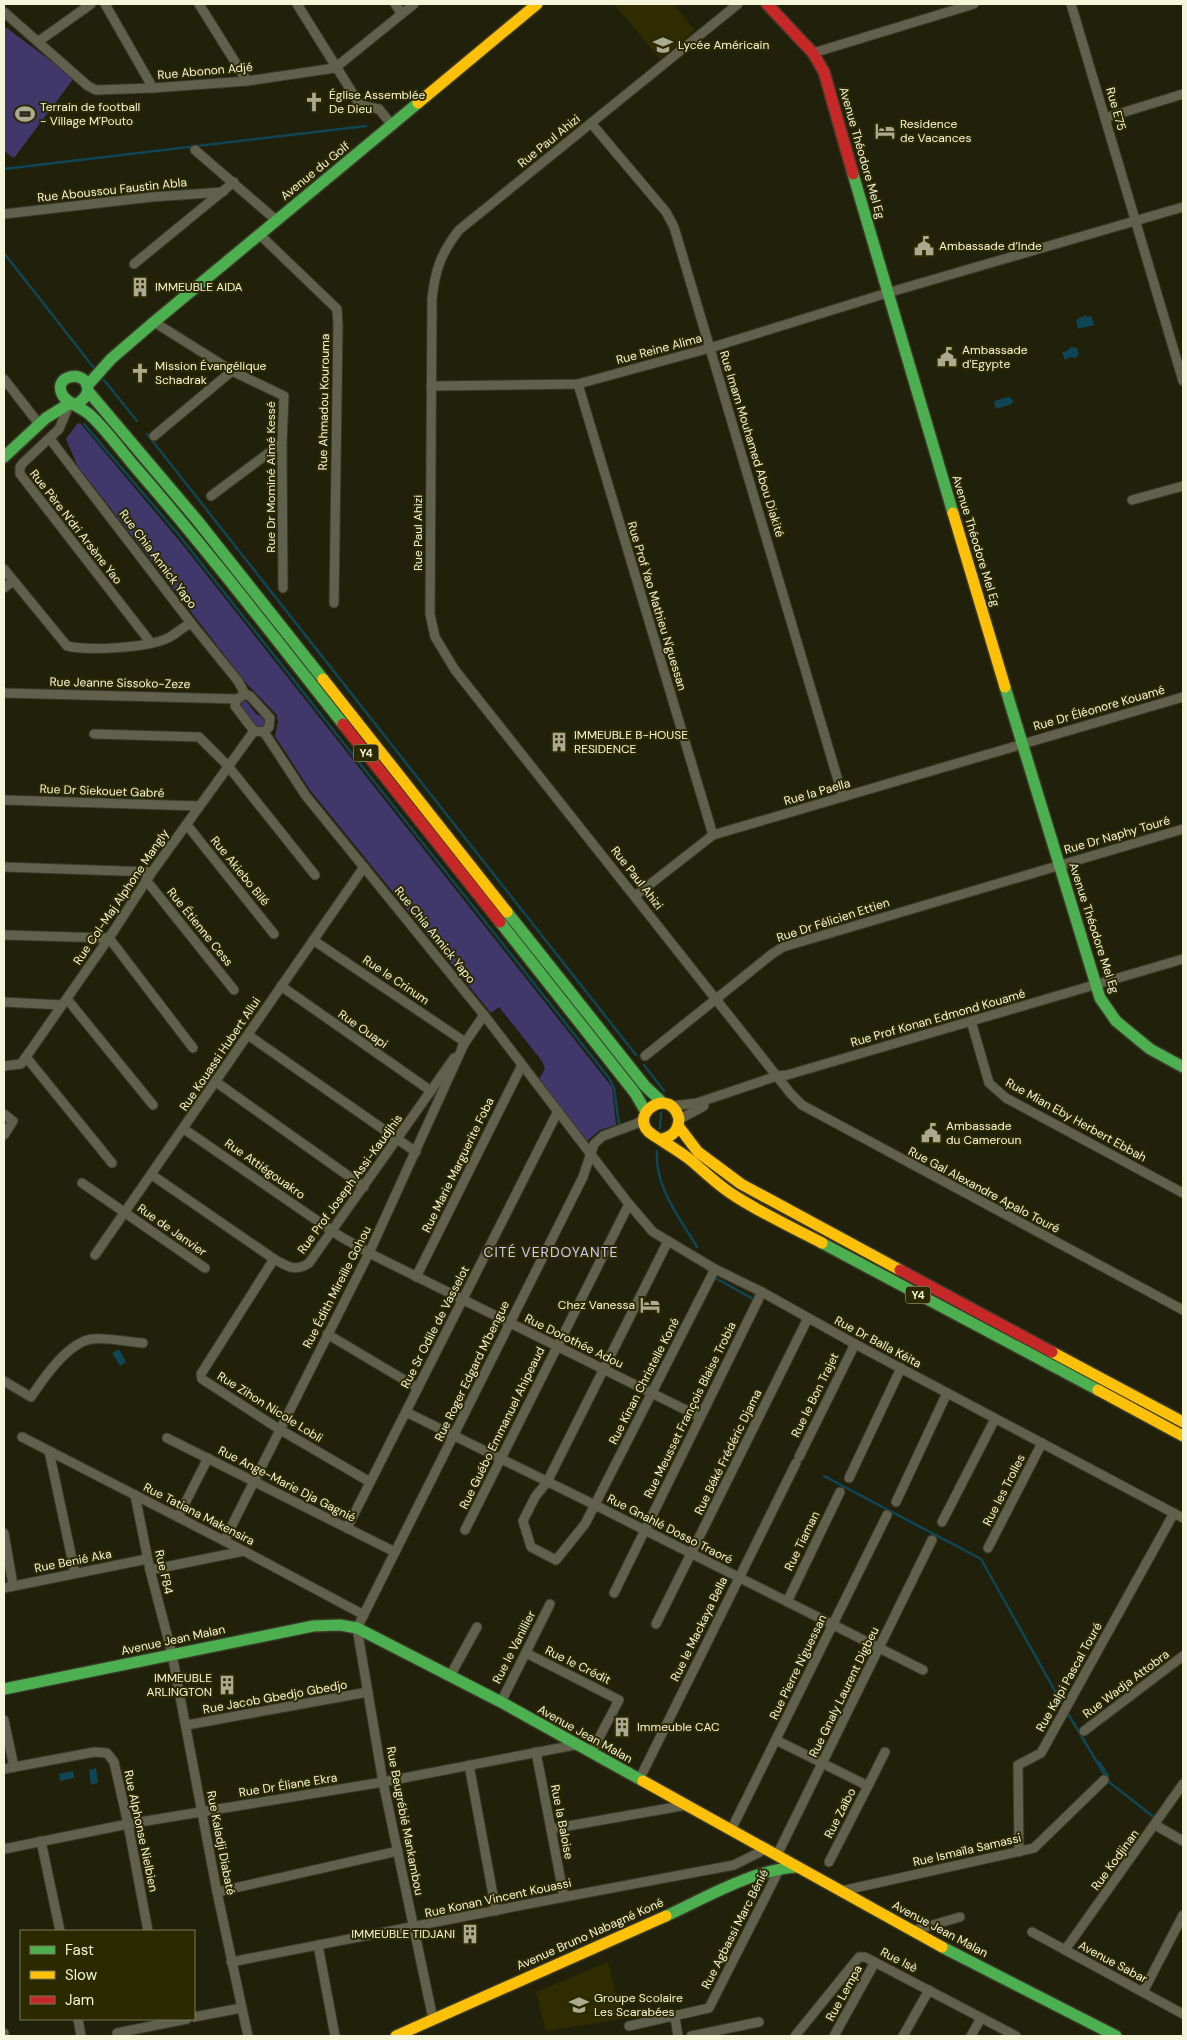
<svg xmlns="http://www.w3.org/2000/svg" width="1187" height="2040" font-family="'DM Sans',sans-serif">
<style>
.built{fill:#2f2c01}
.green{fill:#40386b}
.water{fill:#104556}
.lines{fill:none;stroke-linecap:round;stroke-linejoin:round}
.stream{stroke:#104556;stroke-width:2.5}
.street-casing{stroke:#3a3929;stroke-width:11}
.fast-casing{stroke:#3a3929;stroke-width:14}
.slow-casing{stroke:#3a3929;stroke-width:14}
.jam-casing{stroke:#3a3929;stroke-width:14}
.street{stroke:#60604d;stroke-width:9}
.fast{stroke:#4caf50;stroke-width:11}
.slow{stroke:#ffc107;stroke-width:11}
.jam{stroke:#c62828;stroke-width:11}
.labels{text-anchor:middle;stroke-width:4;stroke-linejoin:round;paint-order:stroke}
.shield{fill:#2b2900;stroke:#b8b898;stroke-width:1}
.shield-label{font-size:11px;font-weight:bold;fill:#f5f5d9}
.poi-label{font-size:12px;fill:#f5f5d9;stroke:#2b2900;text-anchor:start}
.street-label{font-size:12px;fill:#f5f5d9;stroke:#2b2900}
.neighbourhood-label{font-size:14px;letter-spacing:1px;fill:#cdcbf6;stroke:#2b2900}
</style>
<rect width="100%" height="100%" fill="#21200a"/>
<g class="built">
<path d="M614,4H673L695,30L660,59Z"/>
<path d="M608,1962L622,2019L546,2031L536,1992Z"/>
</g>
<g class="green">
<path d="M4,26L74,78L14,158L4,151Z"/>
<path d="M80,423L182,544L612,1087L616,1125L600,1130L587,1141L539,1079L545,1069L542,1061L499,1007L491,1013L310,790L275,736L278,722L277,715L247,684L77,465L66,439L77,424Z"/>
<path d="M242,700L246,701L256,714L265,718V724L261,728H255C250,720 247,713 241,706Z"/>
</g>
<g class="water">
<path d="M1086,315L1087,317L1091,316L1094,325L1078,329L1076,320Z"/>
<path d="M1071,347L1077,348L1079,354L1076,358L1070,357L1065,360L1062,352L1067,351Z"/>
<path d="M1009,397L1013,400L1012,404L996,409L994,401Z"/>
<path d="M119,1349L126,1362L120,1366L112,1353Z"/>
<path d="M96,1768L98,1783L91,1785L89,1770Z"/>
<path d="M73,1771L74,1778L60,1781L59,1774Z"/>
</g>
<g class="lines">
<g class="stream">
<path d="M4,169L366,126"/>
<path d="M4,253L94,368"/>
<path d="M104,380L137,421"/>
<path d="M84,424L178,534L609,1078L614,1088L619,1124"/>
<path d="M147,434L636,1055"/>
<path d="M644,1065L664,1091"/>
<path d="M660,1128L661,1113"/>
<path d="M657,1151C654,1186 680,1218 697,1247"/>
<path d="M709,1272L710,1275L755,1300"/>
<path d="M824,1476L981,1559L1064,1707"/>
<path d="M1057,1691L1062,1699"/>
<path d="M1067,1712L1109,1782L1164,1825L1183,1836"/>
<path d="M1099,1762L1108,1776"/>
</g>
<defs>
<g id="street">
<path d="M105,4L153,88"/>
<path d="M199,4L247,81"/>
<path d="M297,4L360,105L379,109L392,125"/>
<path d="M395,4L402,14"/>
<path d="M738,4L459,230C441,253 435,270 432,299L430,614L435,637L455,670L791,1094L802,1105L1183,1310"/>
<path d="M1071,4L1183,381"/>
<path d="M4,12L88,86L96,90L153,88L247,81L335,68L414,4"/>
<path d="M39,41L91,4"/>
<path d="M813,53L974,4"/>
<path d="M1105,118L1183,94"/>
<path d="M591,123L666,212L674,227L843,797"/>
<path d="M195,150L276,220"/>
<path d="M4,214L152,197L223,192"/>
<path d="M259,234L337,309L338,325L334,603"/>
<path d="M134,264L234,182"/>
<path d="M154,322L232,371L284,396L282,443L283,588"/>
<path d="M4,379L39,424"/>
<path d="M578,384L713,835"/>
<path d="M431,386L578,384L710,348L887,293L1183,207"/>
<path d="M70,403L59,429L23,463L20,467V474L151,643"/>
<path d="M154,436L232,371"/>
<path d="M50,439L191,623L238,681L245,694"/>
<path d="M211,496L282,443"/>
<path d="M1132,500L1183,486"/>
<path d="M4,569L67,646C90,651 147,648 168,638C176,634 183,627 191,623"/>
<path d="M4,588L13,581"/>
<path d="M4,693L237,699"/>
<path d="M245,694L250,696L270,718L269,727L264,732L254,731L235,706L237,699Z"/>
<path d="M264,732L306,796L484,1015L629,1204L653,1232L715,1269L762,1292L855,1344L1183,1518"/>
<path d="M94,734L199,737L228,766L315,875"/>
<path d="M4,800L199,806"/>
<path d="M187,825L274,934"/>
<path d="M4,867L152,872"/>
<path d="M146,880L234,990"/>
<path d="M635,896L713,835L1183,697"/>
<path d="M4,935L109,938L193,1048"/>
<path d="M281,986L431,1091"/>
<path d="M67,999L153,1105"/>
<path d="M4,1002L62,1005"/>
<path d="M971,1021L989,1083L1006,1098L1183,1193"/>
<path d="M248,1035L416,1152"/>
<path d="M462,1047L484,1015"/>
<path d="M645,1056L772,954L783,947L1183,829"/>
<path d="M26,1057L112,1163"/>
<path d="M4,1066L21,1064L109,938L152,872L254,731"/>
<path d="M216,1082L364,1187"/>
<path d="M672,1106L697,1103L777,1076L787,1075L1183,959"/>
<path d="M4,1114L13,1121L4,1135"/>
<path d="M680,1119L704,1106"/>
<path d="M184,1129L338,1235L369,1253L700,1417"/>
<path d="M152,1175L274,1259C288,1267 296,1272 309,1263L454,1058"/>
<path d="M82,1183L205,1268"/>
<path d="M668,1241L547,1482L535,1497L523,1521L531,1547L556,1560L585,1524L715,1269"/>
<path d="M95,1255L364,867"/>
<path d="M274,1259L201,1374L202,1379L279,1429L370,1482"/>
<path d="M416,1277L522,1065"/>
<path d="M327,1334L418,1388"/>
<path d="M4,1381L31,1397C43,1379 68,1342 92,1339C104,1337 129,1342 143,1343"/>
<path d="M406,1412L595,1505L923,1670"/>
<path d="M22,1437L244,1551L364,1615"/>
<path d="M167,1438L395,1552"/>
<path d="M49,1451L75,1573"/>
<path d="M799,1457L855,1344"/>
<path d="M849,1478L901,1368"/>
<path d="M135,1495L150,1570L172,1654L217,1892L248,2036"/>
<path d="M896,1502L947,1393"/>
<path d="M178,1517L208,1458"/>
<path d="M942,1522L995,1419"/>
<path d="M347,1528L558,1111"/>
<path d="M465,1530L629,1204"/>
<path d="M4,1533L13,1585"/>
<path d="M224,1541L369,1253L465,1042L313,940"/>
<path d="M988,1548L1042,1443"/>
<path d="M150,1570L244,1551"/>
<path d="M4,1588L147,1559"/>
<path d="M614,1593L762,1292"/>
<path d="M787,1602L840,1492"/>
<path d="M656,1624L808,1318"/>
<path d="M526,1653L619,1700L591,1753"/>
<path d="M450,1676L477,1627"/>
<path d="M501,1702L550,1604"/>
<path d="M4,1720L14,1767"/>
<path d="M187,1725L368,1692"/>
<path d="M1084,1731L1183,1656"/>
<path d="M776,1740L868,1786L829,1862"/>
<path d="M536,1752L564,1897"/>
<path d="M469,1765L496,1911"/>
<path d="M4,1769L94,1752L107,1753L114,1762L128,1824L148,1931"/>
<path d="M639,1780L796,1463"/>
<path d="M868,1786L885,1752"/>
<path d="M1155,1825L1183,1841"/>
<path d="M551,1829L687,1805"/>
<path d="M731,1830L887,1515"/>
<path d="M41,1841L60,1931"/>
<path d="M4,1849L128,1824L383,1782L575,1745"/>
<path d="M1019,1852L1018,1765L1041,1753L1174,1513"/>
<path d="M777,1855L932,1540"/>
<path d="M841,1891L1034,1848L1104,1780"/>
<path d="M217,1892L398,1851"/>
<path d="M912,1931L960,1917"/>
<path d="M1032,1932L1183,2014"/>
<path d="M318,1945L335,2036"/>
<path d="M1065,1950L1183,1784"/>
<path d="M231,1962L564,1897L734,1865L766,1849"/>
<path d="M1143,1992L1183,1915"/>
<path d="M194,2017L241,2008"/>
<path d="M675,2017L678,2036"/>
<path d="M78,2019L81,2036"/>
<path d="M433,2019L383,1782L357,1628L583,1177L594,1144L603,1136L638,1123L643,1118"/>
<path d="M629,2026L709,2008L780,1868"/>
<path d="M4,2033V2036"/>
<path d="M118,2036L117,2033L187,2019"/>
<path d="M691,2036L759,2022"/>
<path d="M795,2036L859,1957H865L1016,2036"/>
<path d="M834,2036L875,1962"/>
<path d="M903,2036L929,1990"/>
<path d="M971,2036L981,2018"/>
</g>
<g id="fast">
<path d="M853,174L953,513"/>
<path d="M87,386L111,359L154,322L418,103"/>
<path d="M88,391L197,520L323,679"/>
<path d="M76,404C97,394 87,370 67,378C60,381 59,388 62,394C66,403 81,407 89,414C106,429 121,451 136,468C208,551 275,638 343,724"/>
<path d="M4,457L46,418L70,403"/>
<path d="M1005,687L1100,998L1116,1021L1150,1049L1183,1067"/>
<path d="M507,912L645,1086L663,1103"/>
<path d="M500,922L635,1093L646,1112"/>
<path d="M822,1243L1098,1390"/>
<path d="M4,1689L313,1626L340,1625L357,1628L501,1702L643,1781"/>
<path d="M666,1916C707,1897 752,1870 797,1867"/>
<path d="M942,1947L1116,2036"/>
</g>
<g id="slow">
<path d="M418,103L537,4"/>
<path d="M953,513L1005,687"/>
<path d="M323,679L507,912"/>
<path d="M679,1127L698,1152L741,1184L900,1270"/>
<path d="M662,1139C673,1136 678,1131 679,1119C670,1083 624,1117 653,1135C665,1143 676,1149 688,1158C703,1170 718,1186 735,1196C763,1214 793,1228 822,1243"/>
<path d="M1052,1352L1183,1422"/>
<path d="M1098,1390L1183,1436"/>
<path d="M643,1781L942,1947"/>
<path d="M396,2036L666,1916"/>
</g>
<g id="jam">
<path d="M767,4L813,53L824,72L853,174"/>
<path d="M343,724L500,922"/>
<path d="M900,1270L1052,1352"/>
</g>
</defs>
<use href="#street" class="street-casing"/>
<use href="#fast" class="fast-casing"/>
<use href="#slow" class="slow-casing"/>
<use href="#jam" class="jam-casing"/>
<use href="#street" class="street"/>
<use href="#fast" class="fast"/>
<use href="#slow" class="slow"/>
<use href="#jam" class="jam"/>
</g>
<defs>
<symbol id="school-bare" viewBox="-9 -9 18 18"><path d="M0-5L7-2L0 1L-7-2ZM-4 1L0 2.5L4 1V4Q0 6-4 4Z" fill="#abaa91" stroke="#2b2900" stroke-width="2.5" paint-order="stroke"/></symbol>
<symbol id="church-bare" viewBox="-9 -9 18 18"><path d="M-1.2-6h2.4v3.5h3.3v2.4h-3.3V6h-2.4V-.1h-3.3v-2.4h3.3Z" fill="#abaa91" stroke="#2b2900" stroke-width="2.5" paint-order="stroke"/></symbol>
<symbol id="stadium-bare" viewBox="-9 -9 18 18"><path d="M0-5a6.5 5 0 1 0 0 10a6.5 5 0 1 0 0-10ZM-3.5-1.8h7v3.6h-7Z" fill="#abaa91" stroke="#2b2900" stroke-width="2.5" paint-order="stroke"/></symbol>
<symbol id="hotel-bare" viewBox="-9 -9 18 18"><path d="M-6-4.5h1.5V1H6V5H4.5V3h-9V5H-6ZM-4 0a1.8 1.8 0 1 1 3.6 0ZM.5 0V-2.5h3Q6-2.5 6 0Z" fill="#abaa91" stroke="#2b2900" stroke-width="2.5" paint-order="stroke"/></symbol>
<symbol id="civic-bare" viewBox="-9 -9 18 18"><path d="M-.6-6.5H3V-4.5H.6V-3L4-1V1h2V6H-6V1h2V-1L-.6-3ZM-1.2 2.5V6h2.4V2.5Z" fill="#abaa91" stroke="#2b2900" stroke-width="2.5" paint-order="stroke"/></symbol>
<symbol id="building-bare" viewBox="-9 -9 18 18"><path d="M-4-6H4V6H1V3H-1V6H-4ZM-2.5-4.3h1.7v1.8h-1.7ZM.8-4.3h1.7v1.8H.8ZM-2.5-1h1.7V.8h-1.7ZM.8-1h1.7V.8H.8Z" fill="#abaa91" stroke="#2b2900" stroke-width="2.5" paint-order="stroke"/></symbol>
</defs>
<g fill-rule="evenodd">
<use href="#school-bare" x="649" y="31" width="28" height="28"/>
<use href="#church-bare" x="300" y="88" width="28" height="28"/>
<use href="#stadium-bare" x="11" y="100" width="28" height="28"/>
<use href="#hotel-bare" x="871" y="117" width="28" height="28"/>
<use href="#civic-bare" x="910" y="232" width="28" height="28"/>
<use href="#building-bare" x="126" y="273" width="28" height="28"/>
<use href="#civic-bare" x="933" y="343" width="28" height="28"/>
<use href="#church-bare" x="126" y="359" width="28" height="28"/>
<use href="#building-bare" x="545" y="728" width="28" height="28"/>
<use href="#civic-bare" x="917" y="1119" width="28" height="28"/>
<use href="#hotel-bare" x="636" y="1291" width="28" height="28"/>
<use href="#building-bare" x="213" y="1671" width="28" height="28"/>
<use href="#building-bare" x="608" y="1713" width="28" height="28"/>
<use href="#building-bare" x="456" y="1920" width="28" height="28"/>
<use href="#school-bare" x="565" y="1991" width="28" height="28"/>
</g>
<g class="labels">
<g class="shield">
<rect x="353.5" y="744.5" width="25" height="17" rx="4"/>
<rect x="905.5" y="1286.5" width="25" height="17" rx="4"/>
</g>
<g class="shield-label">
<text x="366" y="757">Y4</text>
<text x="918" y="1299">Y4</text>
</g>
<g class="poi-label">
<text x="678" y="49">Lycée Américain</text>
<text x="329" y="99">Église Assemblée<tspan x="329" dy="14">De Dieu</tspan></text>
<text x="40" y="111">Terrain de football<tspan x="40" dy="14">- Village M'Pouto</tspan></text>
<text x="900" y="128">Residence<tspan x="900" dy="14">de Vacances</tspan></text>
<text x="939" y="250">Ambassade d’Inde</text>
<text x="155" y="291">IMMEUBLE AIDA</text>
<text x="962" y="354">Ambassade<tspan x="962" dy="14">d'Egypte</tspan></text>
<text x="155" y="370">Mission Évangélique<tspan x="155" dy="14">Schadrak</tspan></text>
<text x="574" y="739">IMMEUBLE B-HOUSE<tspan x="574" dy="14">RESIDENCE</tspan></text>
<text x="946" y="1130">Ambassade<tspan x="946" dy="14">du Cameroun</tspan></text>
<text x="635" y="1309" text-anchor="end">Chez Vanessa</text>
<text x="212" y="1682" text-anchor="end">IMMEUBLE<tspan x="212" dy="14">ARLINGTON</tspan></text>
<text x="637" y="1731">Immeuble CAC</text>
<text x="455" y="1938" text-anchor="end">IMMEUBLE TIDJANI</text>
<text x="594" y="2002">Groupe Scolaire<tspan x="594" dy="14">Les Scarabées</tspan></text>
</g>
<g class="street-label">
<text transform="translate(205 71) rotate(-5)" y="4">Rue Abonon Adjé</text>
<text transform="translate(1116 109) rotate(74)" y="4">Rue E75</text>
<text transform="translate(549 141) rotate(-39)" y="4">Rue Paul Ahizi</text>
<text transform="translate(862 153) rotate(74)" y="4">Avenue Théodore Mel Eg</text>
<text transform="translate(315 171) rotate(-39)" y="4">Avenue du Golf</text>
<text transform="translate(112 190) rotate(-6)" y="4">Rue Aboussou Faustin Abla</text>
<text transform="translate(659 349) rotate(-15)" y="4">Rue Reine Alima</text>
<text transform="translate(324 402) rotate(-89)" y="4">Rue Ahmadou Kourouma</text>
<text transform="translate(752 444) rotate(73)" y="4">Rue Imam Mouhamed Abou Diakité</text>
<text transform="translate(271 477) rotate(-90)" y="4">Rue Dr Mominé Aimé Kessé</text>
<text transform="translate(76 527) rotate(52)" y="4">Rue Père N'dri Arsène Yao</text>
<text transform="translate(418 533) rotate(-90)" y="4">Rue Paul Ahizi</text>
<text transform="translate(976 541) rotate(73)" y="4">Avenue Théodore Mel Eg</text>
<text transform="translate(158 559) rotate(53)" y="4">Rue Chia Annick Yapo</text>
<text transform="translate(657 606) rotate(73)" y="4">Rue Prof Yao Mathieu N'guessan</text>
<text transform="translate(120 683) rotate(1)" y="4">Rue Jeanne Sissoko-Zeze</text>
<text transform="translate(1099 708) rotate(-16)" y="4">Rue Dr Éléonore Kouamé</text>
<text transform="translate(102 791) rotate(2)" y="4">Rue Dr Siekouet Gabré</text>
<text transform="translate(817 792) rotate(-16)" y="4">Rue la Paella</text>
<text transform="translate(1117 835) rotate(-16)" y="4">Rue Dr Naphy Touré</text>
<text transform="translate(240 871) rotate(51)" y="4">Rue Akiebo Bilé</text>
<text transform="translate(637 878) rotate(52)" y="4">Rue Paul Ahizi</text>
<text transform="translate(121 897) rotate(-56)" y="4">Rue Col-Maj Alphone Mangly</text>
<text transform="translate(833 920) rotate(-18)" y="4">Rue Dr Félicien Ettien</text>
<text transform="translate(200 927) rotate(51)" y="4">Rue Étienne Cess</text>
<text transform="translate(1094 928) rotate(72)" y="4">Avenue Théodore Mel Eg</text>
<text transform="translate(435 935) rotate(51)" y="4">Rue Chia Annick Yapo</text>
<text transform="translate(396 980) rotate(34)" y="4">Rue le Crinum</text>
<text transform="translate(938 1018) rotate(-16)" y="4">Rue Prof Konan Edmond Kouamé</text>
<text transform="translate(363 1029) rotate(35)" y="4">Rue Ouapi</text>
<text transform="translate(220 1054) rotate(-56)" y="4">Rue Kouassi Hubert Allui</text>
<text transform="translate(1076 1120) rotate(29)" y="4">Rue Mian Eby Herbert Ebbah</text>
<text transform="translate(458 1165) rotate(-64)" y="4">Rue Marie Marguerite Foba</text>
<text transform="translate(265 1169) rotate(35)" y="4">Rue Attiégouakro</text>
<text transform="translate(350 1184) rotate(-54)" y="4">Rue Prof Joseph Assi-Kaudjhis</text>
<text transform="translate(984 1190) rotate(28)" y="4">Rue Gal Alexandre Apalo Touré</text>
<text transform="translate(172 1230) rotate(35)" y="4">Rue de Janvier</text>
<text transform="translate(337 1287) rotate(-63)" y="4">Rue Édith Mireille Gohou</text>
<text transform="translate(435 1327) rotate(-63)" y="4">Rue Sr Odile de Vasselot</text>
<text transform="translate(574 1341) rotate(26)" y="4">Rue Dorothée Adou</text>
<text transform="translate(878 1342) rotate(28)" y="4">Rue Dr Balla Kéita</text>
<text transform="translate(472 1371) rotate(-64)" y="4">Rue Roger Edgard M'bengue</text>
<text transform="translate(644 1381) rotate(-63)" y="4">Rue Kinan Christelle Koné</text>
<text transform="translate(815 1395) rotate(-64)" y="4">Rue le Bon Trajet</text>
<text transform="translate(270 1407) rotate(32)" y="4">Rue Zihon Nicole Lobli</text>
<text transform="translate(690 1410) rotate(-64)" y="4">Rue Meusset François Blaise Trobia</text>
<text transform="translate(502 1428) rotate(-64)" y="4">Rue Guébo Emmanuel Ahipeaud</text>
<text transform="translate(728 1452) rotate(-64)" y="4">Rue Béké Frédéric Djama</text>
<text transform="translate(287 1484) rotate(27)" y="4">Rue Ange-Marie Dja Gagnié</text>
<text transform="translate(1004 1490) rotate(-63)" y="4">Rue les Trolles</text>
<text transform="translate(199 1514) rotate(27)" y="4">Rue Tatiana Makensira</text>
<text transform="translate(670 1529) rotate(27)" y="4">Rue Gnahlé Dosso Traoré</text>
<text transform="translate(802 1541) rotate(-64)" y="4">Rue Tiaman</text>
<text transform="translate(73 1561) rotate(-11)" y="4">Rue Benié Aka</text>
<text transform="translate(164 1572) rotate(77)" y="4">Rue F84</text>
<text transform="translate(699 1629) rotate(-64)" y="4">Rue le Mackaya Bella</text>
<text transform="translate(173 1640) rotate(-12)" y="4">Avenue Jean Malan</text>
<text transform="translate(514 1647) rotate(-63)" y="4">Rue le Vanillier</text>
<text transform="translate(578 1665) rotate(26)" y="4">Rue le Crédit</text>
<text transform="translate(798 1667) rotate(-64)" y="4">Rue Pierre N'guessan</text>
<text transform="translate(1069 1677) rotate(-61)" y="4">Rue Kalpi Pascal Touré</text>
<text transform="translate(1126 1684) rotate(-37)" y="4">Rue Wadja Attobra</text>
<text transform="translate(844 1692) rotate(-64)" y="4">Rue Gnaly Laurent Digbeu</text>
<text transform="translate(275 1697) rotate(-10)" y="4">Rue Jacob Gbedjo Gbedjo</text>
<text transform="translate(585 1734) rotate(29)" y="4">Avenue Jean Malan</text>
<text transform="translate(288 1785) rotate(-9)" y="4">Rue Dr Éliane Ekra</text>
<text transform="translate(840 1813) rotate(-63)" y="4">Rue Zaïbo</text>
<text transform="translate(405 1821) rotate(79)" y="4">Rue Beugrébié Mankambou</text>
<text transform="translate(562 1822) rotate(79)" y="4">Rue la Baloise</text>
<text transform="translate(141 1831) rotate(78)" y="4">Rue Alphonse Nielbien</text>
<text transform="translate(221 1843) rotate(79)" y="4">Rue Kaladji Diabaté</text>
<text transform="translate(967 1850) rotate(-13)" y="4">Rue Ismaïla Samassi</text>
<text transform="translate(1115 1860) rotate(-54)" y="4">Rue Kodjinan</text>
<text transform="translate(498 1898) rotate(-12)" y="4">Rue Konan Vincent Kouassi</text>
<text transform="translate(735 1929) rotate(-63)" y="4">Rue Agbassi Marc Bénié</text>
<text transform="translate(940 1929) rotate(28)" y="4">Avenue Jean Malan</text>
<text transform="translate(590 1934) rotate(-24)" y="4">Avenue Bruno Nabagné Koné</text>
<text transform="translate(899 1960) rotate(27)" y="4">Rue Isè</text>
<text transform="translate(1113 1962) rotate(28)" y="4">Avenue Sabar</text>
<text transform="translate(844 1993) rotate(-61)" y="4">Rue Lempa</text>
</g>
<g class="neighbourhood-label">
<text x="551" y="1257">CITÉ VERDOYANTE</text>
</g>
</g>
<rect width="1187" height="2040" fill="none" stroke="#f5f5d9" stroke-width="10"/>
<rect x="20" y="1930" width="175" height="90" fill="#2b2900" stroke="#7c7b57"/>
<rect x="30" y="1946" width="25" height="8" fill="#4caf50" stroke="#7c7b57"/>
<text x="65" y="1955" font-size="15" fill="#f5f5d9">Fast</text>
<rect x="30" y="1971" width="25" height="8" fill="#ffc107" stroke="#7c7b57"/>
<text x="65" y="1980" font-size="15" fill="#f5f5d9">Slow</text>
<rect x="30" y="1996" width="25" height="8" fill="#c62828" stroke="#7c7b57"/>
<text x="65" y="2005" font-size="15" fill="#f5f5d9">Jam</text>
</svg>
